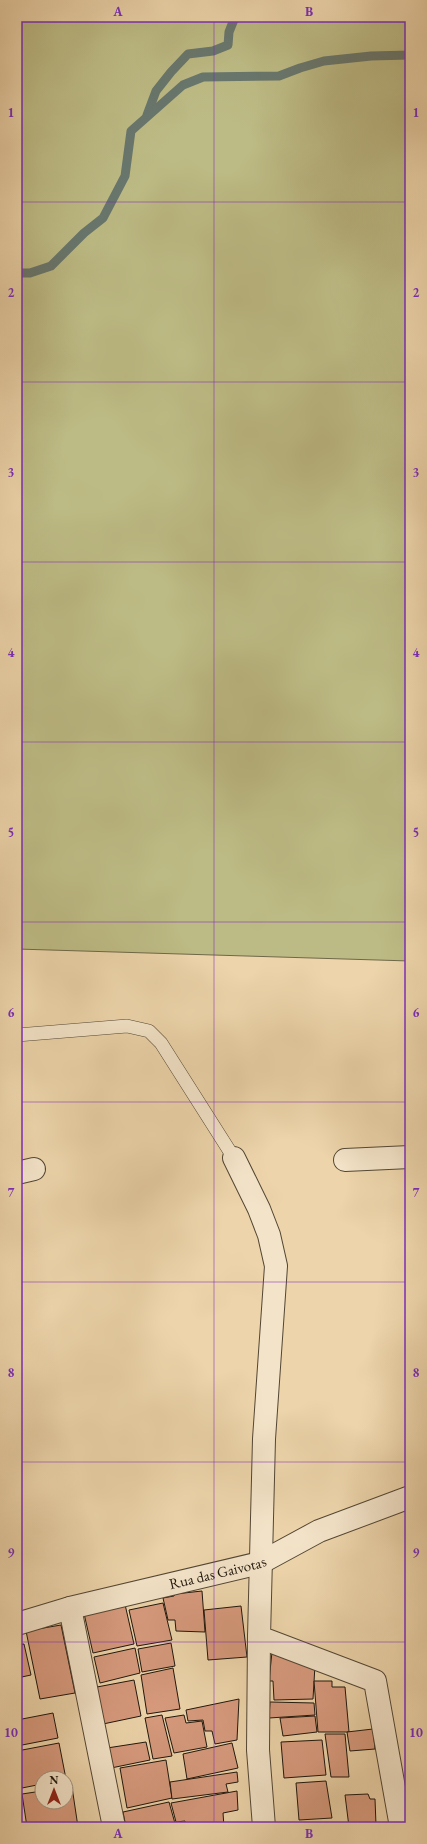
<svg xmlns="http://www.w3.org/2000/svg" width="427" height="1844" font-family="'EB Garamond',serif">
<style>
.green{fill:#bdbb85;stroke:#6e6848}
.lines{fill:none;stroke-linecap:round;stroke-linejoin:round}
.stream{stroke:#68776e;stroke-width:9}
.building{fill:#d79a7d;stroke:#1e160c}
.service-casing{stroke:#524634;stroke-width:14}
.minor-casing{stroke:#524634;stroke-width:24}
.service{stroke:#f3e3c8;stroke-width:13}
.minor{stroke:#f3e3c8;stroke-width:22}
.grid{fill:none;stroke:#7b2cbf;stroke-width:1;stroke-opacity:0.55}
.labels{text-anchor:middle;stroke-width:3;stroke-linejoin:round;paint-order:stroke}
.street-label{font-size:15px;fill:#1e160c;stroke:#f3e3c8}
.neatline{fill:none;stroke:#7b2cbf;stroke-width:1.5}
.grid-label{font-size:13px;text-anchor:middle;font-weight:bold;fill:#7b2cbf}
</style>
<rect width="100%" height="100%" fill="#edd4aa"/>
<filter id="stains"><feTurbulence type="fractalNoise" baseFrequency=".005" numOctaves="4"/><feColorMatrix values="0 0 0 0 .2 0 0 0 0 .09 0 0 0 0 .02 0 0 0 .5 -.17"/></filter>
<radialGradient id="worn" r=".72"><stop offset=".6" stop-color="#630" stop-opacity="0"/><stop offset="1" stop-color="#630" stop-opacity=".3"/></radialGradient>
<path class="green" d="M17,17H410V961L17,949Z"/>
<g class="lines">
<g class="stream">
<path d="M147,115L156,91L171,72L188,54L213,51L228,45L229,32L235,17"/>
<path d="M17,273H30L51,266L84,233L103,218L125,176L131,131L183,85L203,77L279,76L300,68L324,61L371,56L410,55"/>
</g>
</g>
<g class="building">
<path d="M202,1591L205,1632L176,1631L175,1620H168L163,1598L174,1596L175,1594Z"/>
<path d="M124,1600L134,1644L93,1653L83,1609Z"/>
<path d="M163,1603L172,1640L137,1646L129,1610Z"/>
<path d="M241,1606L247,1657L208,1660L204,1610Z"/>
<path d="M61,1625L75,1693L40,1699L26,1631Z"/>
<path d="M171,1643L175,1666L142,1672L138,1649Z"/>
<path d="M24,1644L31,1675L17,1678V1645Z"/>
<path d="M135,1648L140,1673L100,1683L94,1657Z"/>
<path d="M272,1652L315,1665L313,1699L274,1700L273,1681H269Z"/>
<path d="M173,1668L180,1709L147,1714L141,1675Z"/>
<path d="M134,1680L141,1716L103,1724L97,1687Z"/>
<path d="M314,1681H332V1687H345L349,1732H318Z"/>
<path d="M239,1699L237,1740L215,1744L212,1731H205L203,1720L188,1721L186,1710Z"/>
<path d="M270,1702L314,1703L315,1715L269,1718Z"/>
<path d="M53,1713L58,1738L17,1746V1720Z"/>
<path d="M162,1715L172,1756L153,1759L145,1718Z"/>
<path d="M184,1715L186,1723L202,1721L207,1747L174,1753L165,1718Z"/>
<path d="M315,1716L317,1732L283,1736L280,1718Z"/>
<path d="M373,1729L375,1749L350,1751L347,1732Z"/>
<path d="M325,1734H345L349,1777H331Z"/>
<path d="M322,1740L326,1775L284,1778L281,1742Z"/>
<path d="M146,1742L150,1760L111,1768L107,1748Z"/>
<path d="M59,1743L66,1779L42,1778V1784L22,1788L17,1762V1751Z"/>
<path d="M232,1743L238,1768L187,1779L183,1754Z"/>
<path d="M166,1760L172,1798L127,1808L120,1768Z"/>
<path d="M237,1772L238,1782L226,1784L228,1792L172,1799L170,1782Z"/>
<path d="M326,1781L332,1818L299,1820L296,1783Z"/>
<path d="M72,1787L78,1827H27L22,1794L42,1791V1802H66V1788Z"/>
<path d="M237,1791L238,1810L223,1813L224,1827H185V1821L176,1822L171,1803Z"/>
<path d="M368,1794L370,1799H375L376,1825L349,1827L345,1795Z"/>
<path d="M169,1802L176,1827H126L123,1812Z"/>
</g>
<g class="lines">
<defs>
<path id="service" d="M17,1035L127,1026L149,1031L161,1043L234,1158"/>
<g id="minor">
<path d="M234,1158L259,1209L269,1235L276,1266L264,1439L259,1637L375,1681L401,1827"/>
<path d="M345,1160L410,1157"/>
<path d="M17,1173L34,1169"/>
<path d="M70,1608L114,1827"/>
<path id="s1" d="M17,1624L70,1608L260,1563L319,1531L410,1497"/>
<path d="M259,1637L258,1750L264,1827"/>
</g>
</defs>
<use href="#service" class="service-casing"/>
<use href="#minor" class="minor-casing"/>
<use href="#service" class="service"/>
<use href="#minor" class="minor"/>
</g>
<path class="grid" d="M214,17V1827M17,202H410M17,382H410M17,562H410M17,742H410M17,922H410M17,1102H410M17,1282H410M17,1462H410M17,1642H410"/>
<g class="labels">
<g class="street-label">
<text dy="5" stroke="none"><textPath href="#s1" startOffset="207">Rua das Gaivotas</textPath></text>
</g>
</g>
<rect width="427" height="1844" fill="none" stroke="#edd4aa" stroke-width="44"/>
<g transform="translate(54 1790)"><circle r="19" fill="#f3e3c8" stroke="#9e917d"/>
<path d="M0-3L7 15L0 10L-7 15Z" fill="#8f2418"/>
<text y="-6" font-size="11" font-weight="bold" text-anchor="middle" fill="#1e160c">N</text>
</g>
<rect x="22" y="22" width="383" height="1800" class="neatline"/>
<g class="grid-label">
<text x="118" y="16">A</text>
<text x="309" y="16">B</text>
<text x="11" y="117">1</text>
<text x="416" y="117">1</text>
<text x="11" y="297">2</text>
<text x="416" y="297">2</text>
<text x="11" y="477">3</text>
<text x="416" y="477">3</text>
<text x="11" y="657">4</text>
<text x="416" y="657">4</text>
<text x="11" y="837">5</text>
<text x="416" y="837">5</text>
<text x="11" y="1017">6</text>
<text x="416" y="1017">6</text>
<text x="11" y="1197">7</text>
<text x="416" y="1197">7</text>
<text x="11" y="1377">8</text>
<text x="416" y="1377">8</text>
<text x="11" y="1557">9</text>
<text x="416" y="1557">9</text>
<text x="11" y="1737">10</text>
<text x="416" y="1737">10</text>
<text x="118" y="1838">A</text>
<text x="309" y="1838">B</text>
</g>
<rect width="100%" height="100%" filter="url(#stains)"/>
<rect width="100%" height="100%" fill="url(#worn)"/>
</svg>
